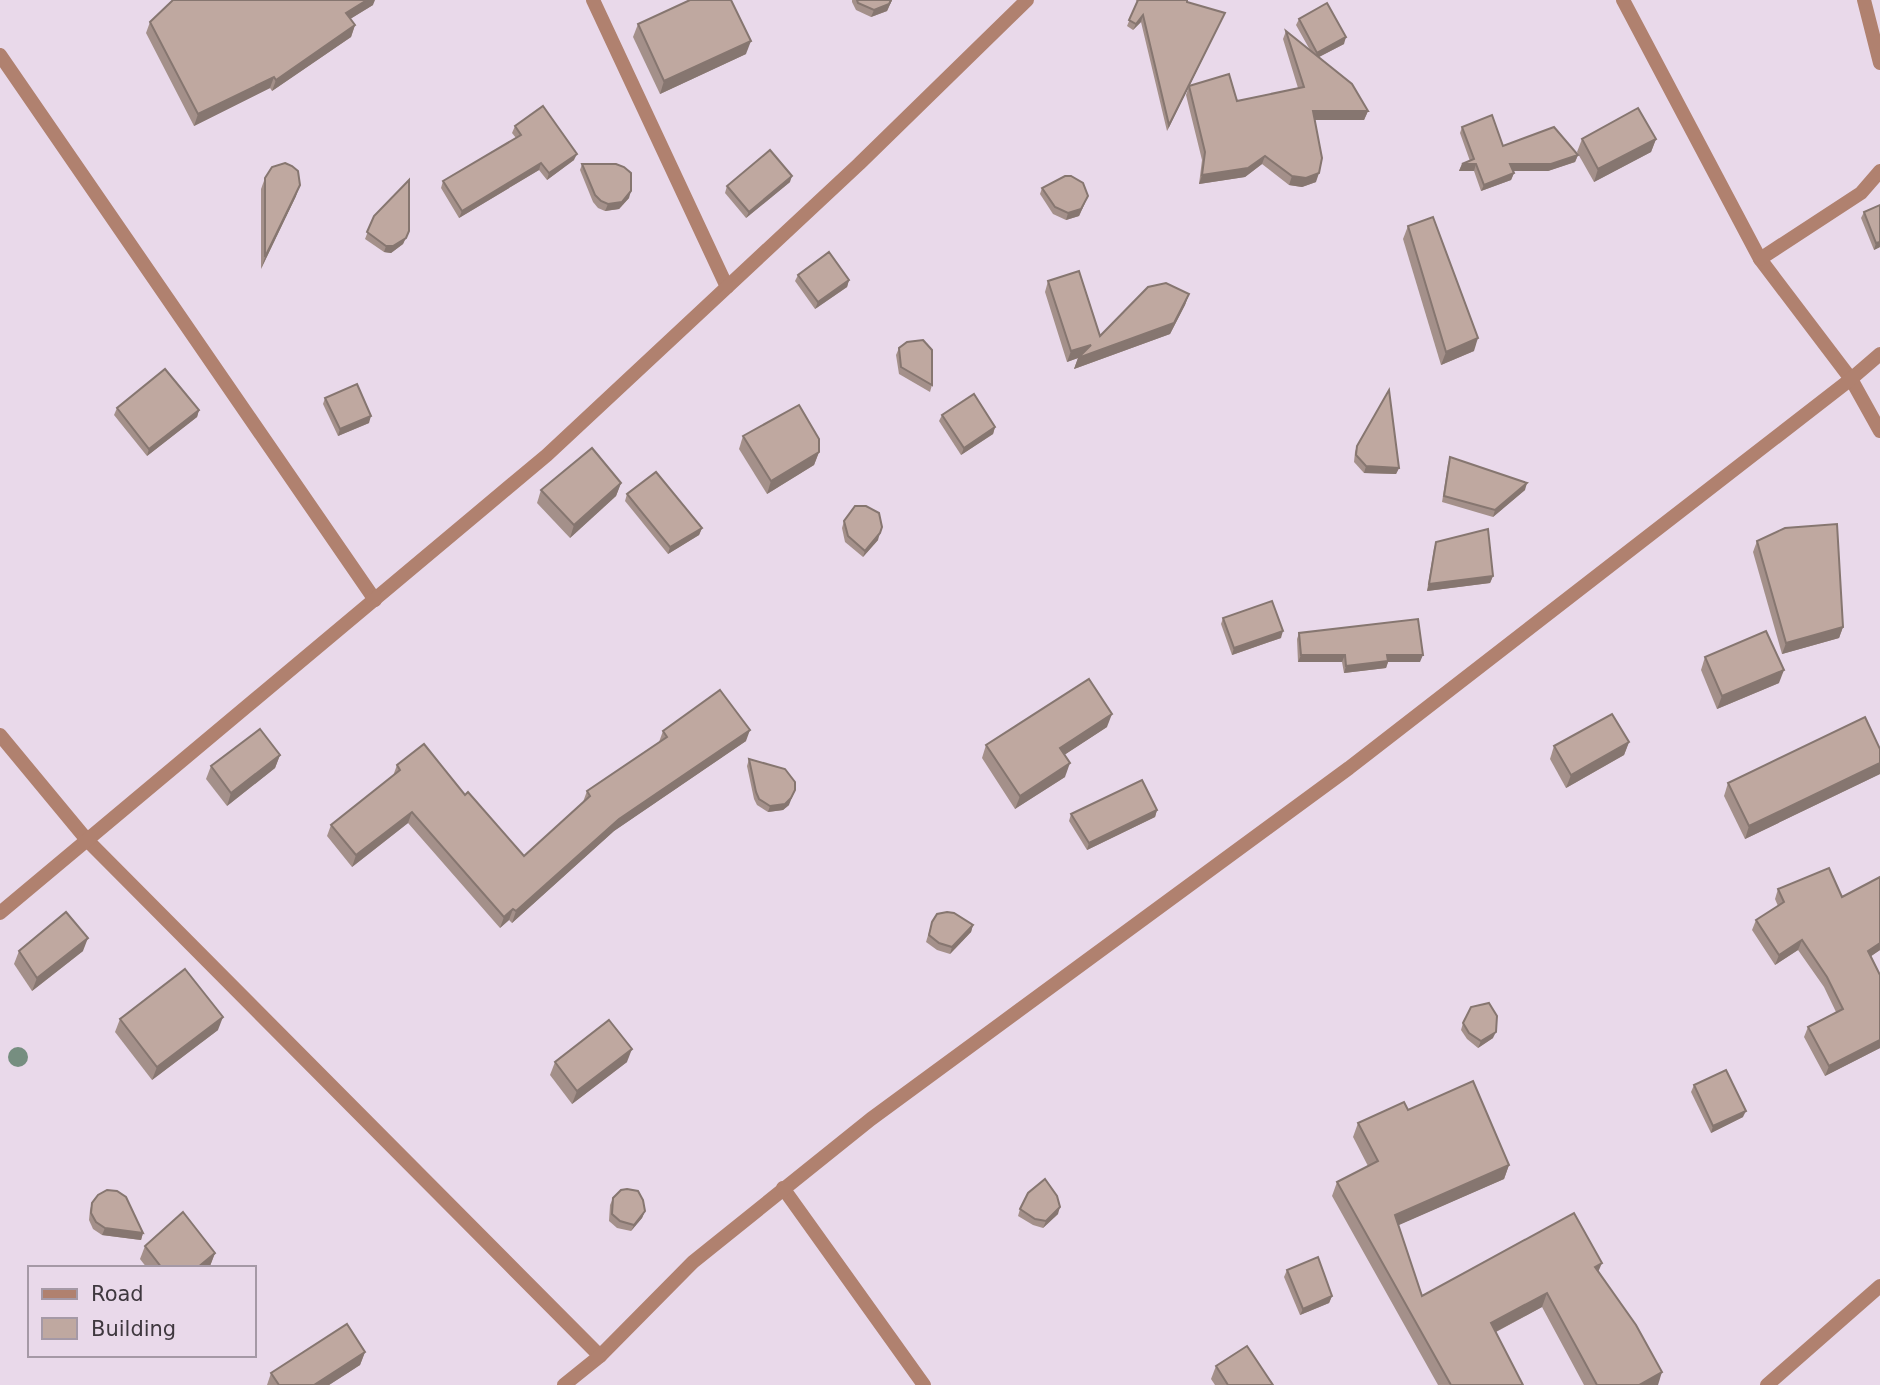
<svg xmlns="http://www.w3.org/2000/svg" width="1880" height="1385" font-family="'DejaVu Sans',sans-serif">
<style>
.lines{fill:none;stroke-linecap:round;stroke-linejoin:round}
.street{stroke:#b0816f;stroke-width:14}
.tree{fill:#768e80}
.wall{fill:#a4908a}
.shaded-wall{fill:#867670}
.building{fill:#bfa8a0;stroke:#867670;stroke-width:2}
</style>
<rect width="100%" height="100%" fill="#e9d9ea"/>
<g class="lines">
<g class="street">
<path d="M593,0L727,287"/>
<path d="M1623,0L1760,259L1851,379L1880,431"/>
<path d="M1864,0L1880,63"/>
<path d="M0,55L375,600"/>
<path d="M1760,259L1861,193L1880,171"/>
<path d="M0,735L87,840L600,1356"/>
<path d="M0,913L547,455L859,164L1027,0"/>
<path d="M783,1188L924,1385"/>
<path d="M564,1385L600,1356L693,1262L871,1119L1349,768L1851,379L1880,354"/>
<path d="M1767,1385L1880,1286"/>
</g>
</g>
<circle class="tree" cx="18" cy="1057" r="10"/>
<g class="wall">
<path d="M852,0H892L887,11L871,17L856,10L852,2Z"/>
<path d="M1136,0H1187V2L1225,13L1167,131L1141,22L1133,30L1127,26L1137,2Z"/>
<path d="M373,5L350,19L355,25L351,37L272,91L270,88L194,126L146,33L150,22Z"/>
<path d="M1299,19L1344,44L1319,57L1368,111L1364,120H1315L1316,182L1302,187L1289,185L1262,164L1245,177L1199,184L1202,160L1186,95L1189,86L1237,101L1298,88L1283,39L1286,31L1310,50L1296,25Z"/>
<path d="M638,24L746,54L660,94L633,37Z"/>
<path d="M515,126L574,160L547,180L539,170L459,218L441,188L443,181L516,138L512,133Z"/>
<path d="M1462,127L1503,146L1578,155L1575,162L1548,171H1513L1514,173L1511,180L1481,191L1474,171H1459L1462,164L1470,161L1460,133Z"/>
<path d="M1582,139H1656L1651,152L1594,182L1577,152Z"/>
<path d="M582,164L629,198L619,209L605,211L598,208L593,202L580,170Z"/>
<path d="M265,178L296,196L261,269V189Z"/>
<path d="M790,182L746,218L725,193L727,186Z"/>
<path d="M1042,188L1085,203L1079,216L1066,220L1053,214L1040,194Z"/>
<path d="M1880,205V247L1874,250L1861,218L1864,212Z"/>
<path d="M374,216L409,231L403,244L391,253L384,252L365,239Z"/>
<path d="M1408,226L1474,351L1441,365L1403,239Z"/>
<path d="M798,275L849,280L847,287L815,309L795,281Z"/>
<path d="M1048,281L1100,336L1189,294L1185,305L1170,334L1074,369L1078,358L1067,362L1045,292Z"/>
<path d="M899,348L932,385L930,392L899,374L896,355Z"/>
<path d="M325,398L369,423L338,436L323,404Z"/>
<path d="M117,408L199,410L197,417L147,456L114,415Z"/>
<path d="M942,415L995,427L993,434L961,455L939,421Z"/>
<path d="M743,436L819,452L814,465L767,494L739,449Z"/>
<path d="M1357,446L1399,468L1396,474L1364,473L1354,462L1355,452Z"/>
<path d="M1450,457L1525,490L1493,517L1442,502L1448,464Z"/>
<path d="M621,483L616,496L570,538L537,503L541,490Z"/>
<path d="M627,494L702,528L699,535L668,554L625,501Z"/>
<path d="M844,521L878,540L863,557L845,542L842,528Z"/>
<path d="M1757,541L1843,627L1839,638L1782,654L1753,552Z"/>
<path d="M1436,542L1493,576L1490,583L1427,591L1434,548Z"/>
<path d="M1223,618L1281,638L1232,655L1221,624Z"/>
<path d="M1299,633L1420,662H1388L1386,668L1344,673L1342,662H1298L1297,639Z"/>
<path d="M1705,657L1779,683L1717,709L1701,670Z"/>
<path d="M1107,727L1064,755L1065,777L1015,809L982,758L986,745Z"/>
<path d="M663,731L746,741L614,831L512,923L509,920L500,928L408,823L352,867L327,836L331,825L393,776L397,765L465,795L524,856L583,802L587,791L659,742Z"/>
<path d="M1629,742L1624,755L1566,788L1550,759L1554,746Z"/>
<path d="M1880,749V774L1745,839L1724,796L1728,783Z"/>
<path d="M280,755L275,768L227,806L206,779L211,766Z"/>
<path d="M749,759L789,805L783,810L768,812L757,805L754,799L747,766Z"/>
<path d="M1157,810L1155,817L1087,850L1069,821L1071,814Z"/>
<path d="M1880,877V950L1871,956L1880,975V1048L1825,1076L1804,1037L1808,1027L1836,1012L1824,987L1798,950L1775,965L1752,930L1756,920L1778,906L1775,899L1778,889L1842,897Z"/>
<path d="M932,922L973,925L971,932L950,954L937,950L926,942Z"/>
<path d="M19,951H83L32,991L14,964Z"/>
<path d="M120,1019L218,1030L152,1080L115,1032Z"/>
<path d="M1463,1023L1493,1038L1478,1048L1467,1039L1461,1030Z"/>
<path d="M555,1062H627L572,1104L550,1075Z"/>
<path d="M1694,1085L1743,1117L1711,1133L1691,1092Z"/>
<path d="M1408,1110L1509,1165L1504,1179L1398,1225L1422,1296L1598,1272L1658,1385H1584L1542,1307L1496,1332L1523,1385H1438L1332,1196L1337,1182L1368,1166L1353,1137L1358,1123Z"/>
<path d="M613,1198L645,1211L642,1218L631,1231L617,1228L609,1221L610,1205Z"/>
<path d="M92,1203L143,1233L141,1240L102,1235L93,1229L89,1220L90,1210Z"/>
<path d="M1020,1209L1058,1214L1043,1228L1033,1225L1018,1216Z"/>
<path d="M145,1246L215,1253L210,1266L208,1268H147L140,1259Z"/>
<path d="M1287,1270L1332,1296L1329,1303L1300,1315L1284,1277Z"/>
<path d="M365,1352L360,1365L329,1385H267L271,1373Z"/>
<path d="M1216,1366L1273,1385H1215L1211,1379Z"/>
</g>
<g class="shaded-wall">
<path d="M367,0H375L373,5L342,24L346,13Z"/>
<path d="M892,0L887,11L871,17L874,10Z"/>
<path d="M1225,13L1222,19L1167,131L1169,125Z"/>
<path d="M1143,15L1141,22L1133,30L1136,24Z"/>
<path d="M355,25L351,37L272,91L276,80Z"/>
<path d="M1346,37L1344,44L1315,59L1317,53Z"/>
<path d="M751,41L746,54L660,94L664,81Z"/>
<path d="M274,77L270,88L194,126L198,114Z"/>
<path d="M1313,111H1368L1364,120H1310Z"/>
<path d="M1656,139L1651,152L1594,182L1598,169Z"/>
<path d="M577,154L574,160L547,180L549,173Z"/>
<path d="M1578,155L1575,162L1548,171H1508L1510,164Z"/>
<path d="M1265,156L1262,164L1245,177L1199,184L1202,175Z"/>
<path d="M541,163L539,170L459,218L462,211Z"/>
<path d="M1462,164H1476L1474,171H1459Z"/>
<path d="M1319,173L1316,182L1302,187L1289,185L1292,176Z"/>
<path d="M1514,173L1511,180L1481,191L1484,185Z"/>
<path d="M792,176L790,182L746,218L749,212Z"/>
<path d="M300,185L296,196L261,269L265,257Z"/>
<path d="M631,191L629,198L619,209L605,211L608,204Z"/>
<path d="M1088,196L1079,216L1066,220L1068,213Z"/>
<path d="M409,231L403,244L391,253L384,252L386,246Z"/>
<path d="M1880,242V247L1874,250L1876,243Z"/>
<path d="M849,280L847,287L815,309L818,302Z"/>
<path d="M1189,294L1185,305L1170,334L1074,369L1078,358L1067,362L1071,351Z"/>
<path d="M1478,338L1474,351L1441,365L1446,352Z"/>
<path d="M199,410L197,417L147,456L149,449Z"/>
<path d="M371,416L369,423L338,436L340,429Z"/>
<path d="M995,427L993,434L961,455L964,448Z"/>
<path d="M819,452L814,465L767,494L771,481Z"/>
<path d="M1366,466L1399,468L1396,474L1364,473Z"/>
<path d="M621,483L616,496L570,538L574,525Z"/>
<path d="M1527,483L1525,490L1493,517L1495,510Z"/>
<path d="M702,528L699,535L668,554L670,547Z"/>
<path d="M880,533L878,540L863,557L865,551Z"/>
<path d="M1493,576L1490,583L1427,591L1429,584Z"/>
<path d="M1843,627L1839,638L1782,654L1786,643Z"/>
<path d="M1283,631L1281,638L1232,655L1234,648Z"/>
<path d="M1301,655H1345L1342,662H1298Z"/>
<path d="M1387,655H1423L1420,662H1388L1386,668L1344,673L1346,666Z"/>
<path d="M1784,670L1779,683L1717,709L1722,696Z"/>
<path d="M1112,714L1107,727L1055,761L1060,748Z"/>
<path d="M750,730L746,741L614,831L512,923L516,911L619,819Z"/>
<path d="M1629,742L1624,755L1566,788L1571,775Z"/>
<path d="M280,755L275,768L227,806L231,793Z"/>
<path d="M1070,763L1065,777L1015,809L1020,796Z"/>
<path d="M1880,763V774L1745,839L1749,826Z"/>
<path d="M795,790L789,805L783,810L768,812L770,806Z"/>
<path d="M1157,810L1155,817L1087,850L1089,843Z"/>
<path d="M412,812L408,823L352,867L356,855Z"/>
<path d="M513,909L509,920L500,928L504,917Z"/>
<path d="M973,925L971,932L950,954L952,947Z"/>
<path d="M88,938L83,951L32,991L37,978Z"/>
<path d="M1802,940L1798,950L1775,965L1779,955Z"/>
<path d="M1880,943V950L1864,961L1868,951Z"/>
<path d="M223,1017L218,1030L152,1080L157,1067Z"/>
<path d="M1496,1032L1493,1038L1478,1048L1481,1041Z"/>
<path d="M1880,1040V1048L1825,1076L1829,1066Z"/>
<path d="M632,1049L627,1062L572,1104L577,1091Z"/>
<path d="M1746,1111L1743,1117L1711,1133L1713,1126Z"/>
<path d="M1509,1165L1504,1179L1390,1229L1395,1215Z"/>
<path d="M1060,1207L1058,1214L1043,1228L1046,1221Z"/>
<path d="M645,1211L642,1218L631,1231L634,1225Z"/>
<path d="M105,1228L143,1233L141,1240L102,1235Z"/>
<path d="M215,1253L210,1266L208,1268H197Z"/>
<path d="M1602,1263L1596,1277L1595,1267Z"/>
<path d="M1547,1293L1542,1307L1486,1337L1491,1323Z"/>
<path d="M1332,1296L1329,1303L1300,1315L1303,1309Z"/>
<path d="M365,1352L360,1365L329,1385H314Z"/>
<path d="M1662,1372L1658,1385H1639Z"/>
</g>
<g class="building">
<path d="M173,0H367L346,13L355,25L276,80L274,77L198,114L150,22Z"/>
<path d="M690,0H731L751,41L664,81L638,24Z"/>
<path d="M857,0H891L889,4L874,10L858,3Z"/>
<path d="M1138,0H1187V2L1225,13L1169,125L1143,15L1136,24L1129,20Z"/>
<path d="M1327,3L1346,37L1317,53L1299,19Z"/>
<path d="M1286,31L1352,84L1368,111H1313L1322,158L1319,173L1306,178L1292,176L1265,156L1248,168L1202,175L1205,152L1189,86L1229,74L1237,101L1304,87Z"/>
<path d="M543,106L577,154L549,173L541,163L462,211L443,181L521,135L515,126Z"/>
<path d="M1638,108L1656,139L1598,169L1582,139Z"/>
<path d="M1492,115L1503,146L1554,127L1578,155L1551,164H1510L1514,173L1484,185L1476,164H1462L1474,159L1462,127Z"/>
<path d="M770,150L792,176L749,212L727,186Z"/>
<path d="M285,163L292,166L298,171L300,185L265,257V178L272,167Z"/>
<path d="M582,164H616L624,167L631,173V191L622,202L608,204L601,201L595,195Z"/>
<path d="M1065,176H1071L1083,183L1088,196L1081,209L1068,213L1055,207L1042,188Z"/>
<path d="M409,180V231L406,238L393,246H386L367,232L374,216Z"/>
<path d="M1880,205V242L1876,243L1864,212Z"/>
<path d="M1433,217L1478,338L1446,352L1408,226Z"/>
<path d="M829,252L849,280L818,302L798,275Z"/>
<path d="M1079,271L1100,336L1148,287L1166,283L1189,294L1174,323L1078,358L1091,345L1071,351L1048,281Z"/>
<path d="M923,340L932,350V385L901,367L899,348L907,342Z"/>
<path d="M165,369L199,410L149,449L117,408Z"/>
<path d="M357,384L371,416L340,429L325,398Z"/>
<path d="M1389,390L1399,468L1366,466L1356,455L1357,446Z"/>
<path d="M974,394L995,427L964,448L942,415Z"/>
<path d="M799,405L819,439V452L771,481L743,436Z"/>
<path d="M592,448L621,483L574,525L541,490Z"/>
<path d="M1450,457L1527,483L1495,510L1444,496Z"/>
<path d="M656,472L702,528L670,547L627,494Z"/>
<path d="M855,506H866L879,513L882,527L880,533L865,551L848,536L844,521Z"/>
<path d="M1837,524L1843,627L1786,643L1757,541L1785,528Z"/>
<path d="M1488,529L1493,576L1429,584L1436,542Z"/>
<path d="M1272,601L1283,631L1234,648L1223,618Z"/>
<path d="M1418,619L1423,655H1387L1388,661L1346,666L1345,655H1301L1299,633Z"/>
<path d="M1766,631L1784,670L1722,696L1705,657Z"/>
<path d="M1089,679L1112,714L1060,748L1070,763L1020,796L986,745Z"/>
<path d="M720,690L750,730L619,819L516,911L513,909L504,917L412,812L356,855L331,825L400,770L397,765L424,744L465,795L468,792L524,856L590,796L587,791L667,737L663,731Z"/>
<path d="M1612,714L1629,742L1571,775L1554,746Z"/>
<path d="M1865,717L1880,749V763L1749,826L1728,783Z"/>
<path d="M260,729L280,755L231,793L211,766Z"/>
<path d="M749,759L785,769L795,782V790L791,798L785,804L770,806L759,799L756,792Z"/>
<path d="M1142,780L1157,810L1089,843L1071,814Z"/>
<path d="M1829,868L1842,897L1880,877V943L1868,951L1880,975V1040L1829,1066L1808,1027L1843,1009L1827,977L1802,940L1779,955L1756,920L1784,902L1778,889Z"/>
<path d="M66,912L88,938L37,978L19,951Z"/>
<path d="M947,912L954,913L973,925L952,947L939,943L929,935L932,922L937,914Z"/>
<path d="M185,969L223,1017L157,1067L120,1019Z"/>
<path d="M1489,1003L1497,1016L1496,1032L1481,1041L1469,1033L1463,1023L1471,1007Z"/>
<path d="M609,1020L632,1049L577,1091L555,1062Z"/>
<path d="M1726,1070L1746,1111L1713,1126L1694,1085Z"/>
<path d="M1473,1081L1509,1165L1395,1215L1422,1296L1574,1213L1602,1263L1595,1267L1636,1325L1662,1372L1639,1385H1597L1547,1293L1491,1323L1523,1385H1451L1337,1182L1378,1161L1358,1123L1404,1102L1408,1110Z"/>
<path d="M1045,1179L1057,1196L1060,1207L1046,1221L1035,1219L1020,1209L1028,1193Z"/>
<path d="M627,1189L638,1191L643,1200L645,1211L634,1225L620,1221L612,1214L613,1198L621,1190Z"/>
<path d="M107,1190L117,1191L126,1197L143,1233L105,1228L96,1222L91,1213L92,1203L98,1195Z"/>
<path d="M183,1212L215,1253L197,1268H162L145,1246Z"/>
<path d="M1318,1257L1332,1296L1303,1309L1287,1270Z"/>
<path d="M347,1324L365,1352L314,1385H279L271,1373Z"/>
<path d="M1247,1346L1273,1385H1228L1216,1366Z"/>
</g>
<rect x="28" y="1266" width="228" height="91" fill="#e9d9ea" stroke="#a599a6" stroke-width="2"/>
<rect x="42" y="1289" width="35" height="10" fill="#b0816f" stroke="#a599a6" stroke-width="2"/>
<text x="91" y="1301" font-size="21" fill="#3f383f">Road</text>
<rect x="42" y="1318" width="35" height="21" fill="#bfa8a0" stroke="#a599a6" stroke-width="2"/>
<text x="91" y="1336" font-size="21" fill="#3f383f">Building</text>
</svg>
